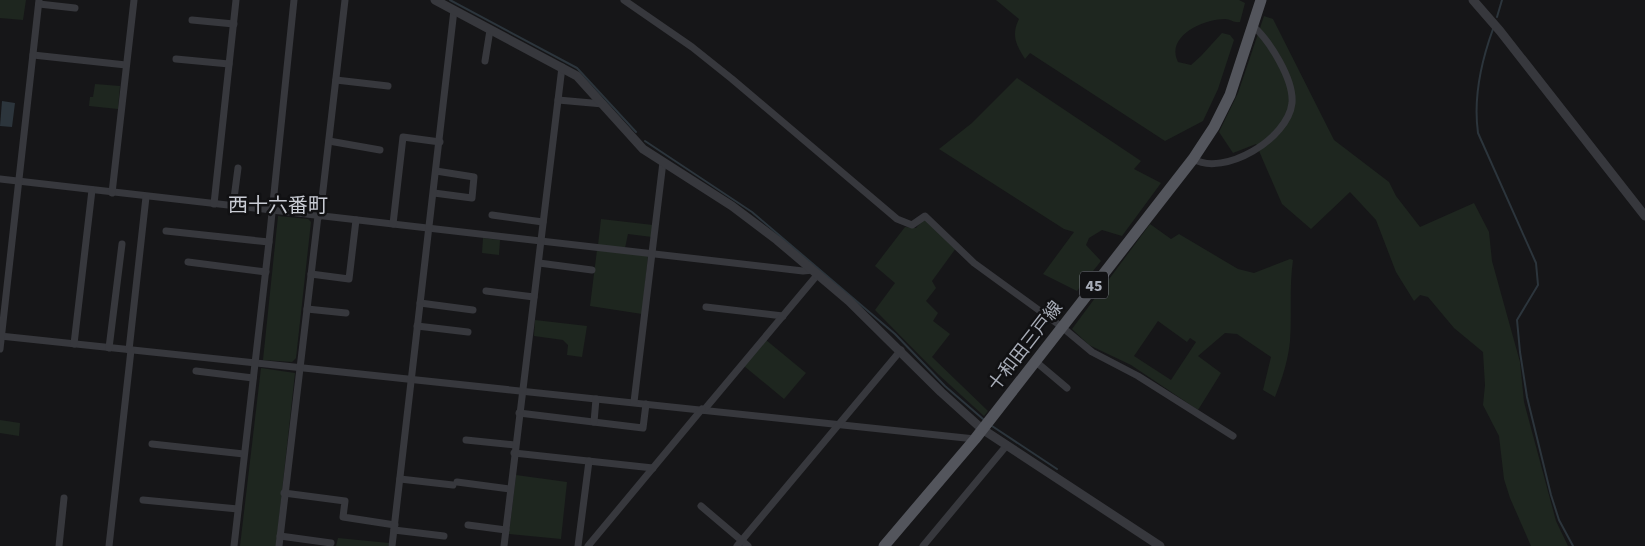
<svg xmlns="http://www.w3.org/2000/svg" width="1645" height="546" font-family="'Source Sans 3','Noto Sans JP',sans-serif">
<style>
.green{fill:#1e261f;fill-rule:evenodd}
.water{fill:#2c353c}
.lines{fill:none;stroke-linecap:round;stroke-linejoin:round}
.stream{stroke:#2c353c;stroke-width:2}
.minor{stroke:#37383d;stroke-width:7}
.tertiary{stroke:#37383d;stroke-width:9}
.primary{stroke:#53555c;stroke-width:11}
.labels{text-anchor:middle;stroke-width:5;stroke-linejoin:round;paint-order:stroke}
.shield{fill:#111113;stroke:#7b7e86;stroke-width:1}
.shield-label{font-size:16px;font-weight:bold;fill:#a8adb8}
.street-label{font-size:18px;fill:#a8adb8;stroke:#111113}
.quarter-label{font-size:20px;fill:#c9ccd4;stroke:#111113}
</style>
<rect width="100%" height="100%" fill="#161618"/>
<g class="green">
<path d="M0,0H26L23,20L0,18Z"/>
<path d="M996,0H1239L1245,3L1240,22C1234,23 1230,19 1225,19C1204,19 1165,36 1178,62L1191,65L1201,56L1222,33L1230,35L1234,40L1218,89L1203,121L1165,141L1030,53L1025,59C1016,45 1011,35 1019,19Z"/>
<path d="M1264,16L1273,19L1334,140L1389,182L1396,196L1420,227L1474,203L1489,232L1492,261L1520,362L1524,402L1556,521L1568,546H1531L1510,498L1504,479L1499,436L1483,405L1485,385L1483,352L1454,328L1428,297L1420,295L1414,301L1396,272L1376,220L1350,192L1311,229L1282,204L1256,144L1233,153L1219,132L1238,93Z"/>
<path d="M1017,78L1141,161L1134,169L1161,183L1122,236L1102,230L1089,238L1086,245L1101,261L1077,291L1043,274L1074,232L1064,229L939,149L972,123Z"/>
<path d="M95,84L120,86L118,109L89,106L90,97H93Z"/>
<path d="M278,216L308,219L311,222L296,358L292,362L263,360Z"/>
<path d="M601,219L653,225L652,237L628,234L625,248L598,245Z"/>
<path d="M924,219L956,248L932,281L936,288L926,301L938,313L933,321L950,334L932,357L988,411L984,416L938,374L875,310L895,283L875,266L905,227L916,228Z"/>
<path d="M1150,224L1171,239L1179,234L1238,269L1254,273L1290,259L1293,260C1289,288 1292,314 1290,341C1288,361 1282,379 1275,397L1263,390L1271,357L1237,334L1225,333L1198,356L1221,373L1198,410L1131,365L1089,345L1072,329ZM1158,321L1187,342L1190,338L1196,342L1171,380L1134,356Z"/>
<path d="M483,238L500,240L499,255L482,253Z"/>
<path d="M597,250L648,256L642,314L590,306Z"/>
<path d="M535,320L587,326L582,357L567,355L568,345L563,340L534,336Z"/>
<path d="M766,340L806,373L784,399L744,366Z"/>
<path d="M261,368L295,373L276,546H240Z"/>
<path d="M0,420L20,423L19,436L0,433Z"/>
<path d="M516,475L567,482L561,539L509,534Z"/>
<path d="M338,538L389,543L388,546H336Z"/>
</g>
<path class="water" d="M2,101L15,103L12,127L0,126Z"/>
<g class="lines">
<g class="stream">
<path d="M450,0L577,68L636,132"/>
<path d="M1497,17L1502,0"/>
<path d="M1493,29C1481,62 1473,97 1478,133L1536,263L1538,285L1517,320L1520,352L1527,397L1551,495L1559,520L1573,546"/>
<path d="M645,141L752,212L895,334L945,386L983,419"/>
<path d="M992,426L1057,469"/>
</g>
<g class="minor">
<path d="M624,0L692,47L732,79L897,219L912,225L925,216L974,263L1062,327L1092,352L1138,376L1233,436"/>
<path d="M39,4L75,8"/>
<path d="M192,20L234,24"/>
<path d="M33,55L126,65"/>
<path d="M176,59L229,64"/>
<path d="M485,61L490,30"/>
<path d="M336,80L388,86"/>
<path d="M558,100L603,104"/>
<path d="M329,141L380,150"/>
<path d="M1193,159C1224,177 1288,139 1292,103C1294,80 1270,41 1253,26"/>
<path d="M0,179L803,271L813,270"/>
<path d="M112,193L134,0"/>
<path d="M434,193L472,198L474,177L436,171"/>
<path d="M214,204L236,0"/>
<path d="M233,206L238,168"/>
<path d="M492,215L543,222"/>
<path d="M320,216L345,0"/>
<path d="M393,224L403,137L440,142"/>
<path d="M166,231L269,242"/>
<path d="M188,262L266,272"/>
<path d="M539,263L592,270"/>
<path d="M311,274L349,279L356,220"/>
<path d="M486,291L534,297"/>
<path d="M420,303L473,310"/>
<path d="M706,307L783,316"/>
<path d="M307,309L346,313"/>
<path d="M417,326L468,332"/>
<path d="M0,336L975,439"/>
<path d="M74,344L92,190"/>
<path d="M109,348L122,244"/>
<path d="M0,349L39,0"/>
<path d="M129,350L146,197"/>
<path d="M1035,361L1067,388"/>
<path d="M196,371L253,378"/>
<path d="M634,402L663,162"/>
<path d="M704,410L818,274"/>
<path d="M519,413L643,428L646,404"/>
<path d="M594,422L596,399"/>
<path d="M466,440L515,445"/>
<path d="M152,444L244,454"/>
<path d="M514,453L653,468"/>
<path d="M400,479L453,485"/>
<path d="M457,482L510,489"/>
<path d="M284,493L345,501L343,517L395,525"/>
<path d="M143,500L238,509"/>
<path d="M701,506L748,546"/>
<path d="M468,525L506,530"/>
<path d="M394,530L444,536"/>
<path d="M280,536L331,543"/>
<path d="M59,546L64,498"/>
<path d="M109,546L131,350"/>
<path d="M234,546L269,242L294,0"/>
<path d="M279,546L318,216"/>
<path d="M392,546L454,10"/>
<path d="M504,546L562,67"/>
<path d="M578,546L589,461"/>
<path d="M588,546L702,409"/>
<path d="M737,546L901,350"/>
<path d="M923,546L1007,445"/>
</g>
<g class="tertiary">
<path d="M435,0L577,76L643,149L732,206L777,240L849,301L941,392L982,429L1160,546"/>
<path d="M1473,0L1500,31L1645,216"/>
</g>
<path class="primary" d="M884,546L975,439L1193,159L1214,127L1230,95L1261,0"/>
</g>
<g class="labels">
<rect class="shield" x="1080" y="271.5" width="28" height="27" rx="4"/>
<g class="shield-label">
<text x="1094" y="291">45</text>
</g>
<g class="street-label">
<text transform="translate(1025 346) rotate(-52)" y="6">十和田三戸線</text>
</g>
<g class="quarter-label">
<text x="278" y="212">西十六番町</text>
</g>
</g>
</svg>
